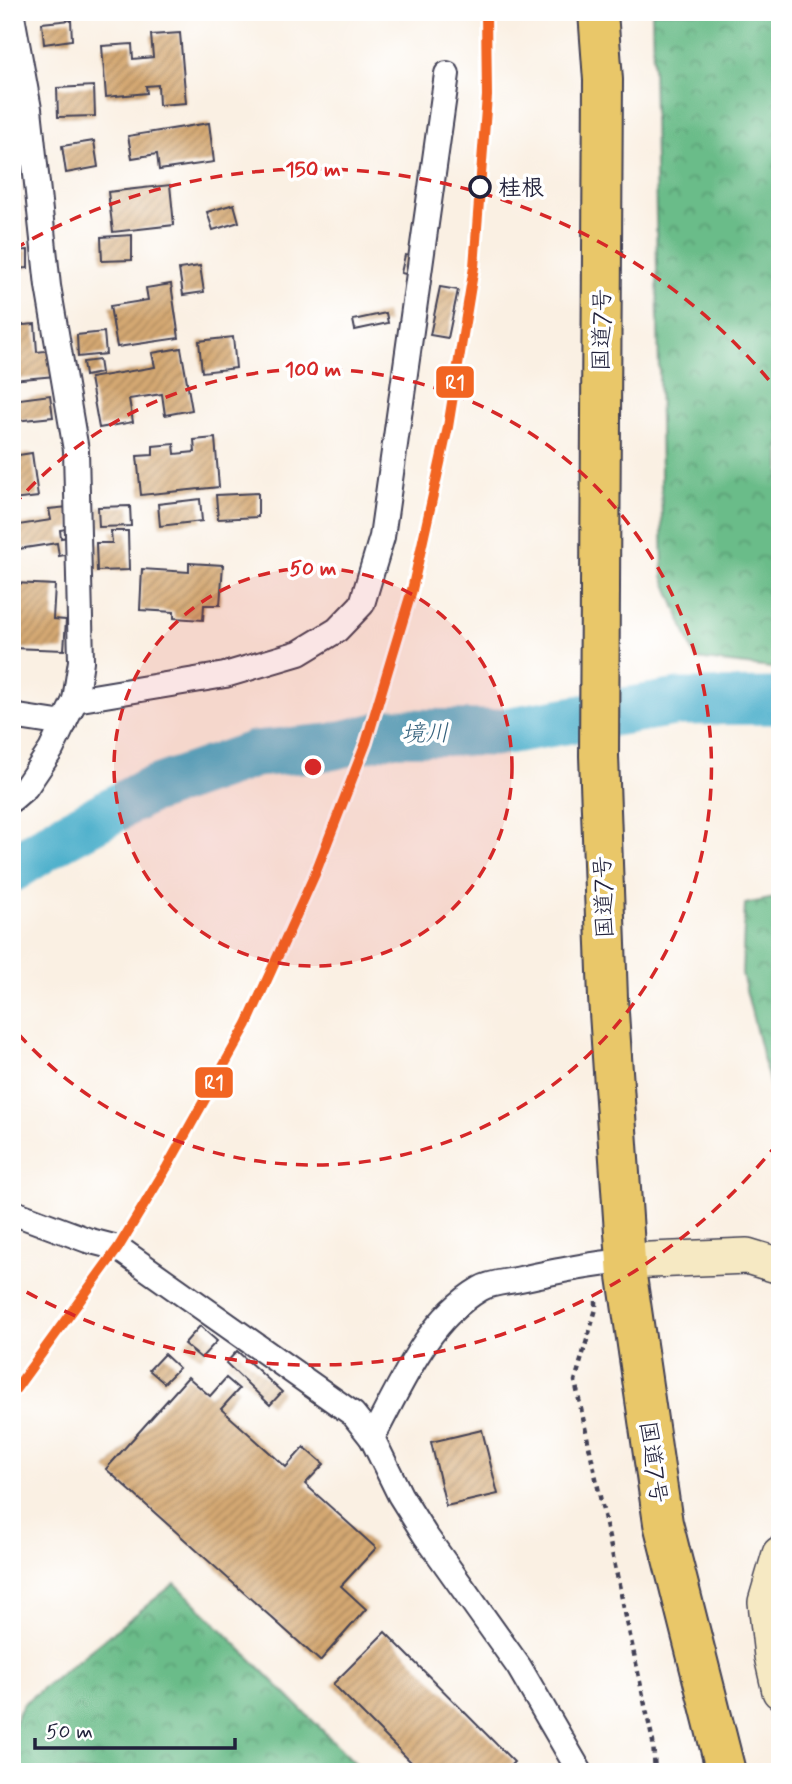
<svg xmlns="http://www.w3.org/2000/svg" width="792" height="1784" font-family="Mynerve,'Klee One',sans-serif">
<style>
.forest{fill:url(#forest-crowns);stroke:#466f62;stroke-width:2}
.lines{fill:none;stroke-linecap:round;stroke-linejoin:round}
.river{stroke:#4cafcb;stroke-width:47}
.building{fill:url(#building-hatch)}
.street-casing{stroke:#424154;stroke-width:28}
.secondary-casing{stroke:#424154;stroke-width:38}
.highway-casing{stroke:#424154;stroke-width:42}
.path{stroke:#424154;stroke-width:4.5;stroke-dasharray:5 5;stroke-linecap:butt}
.street{stroke:#fff;stroke-width:24}
.secondary{stroke:#f6e9c3;stroke-width:35}
.highway{stroke:#e9c769;stroke-width:38}
.rail-1-casing{stroke:#fff;stroke-width:16}
.rail-1{stroke:#f26522;stroke-width:10}
.ring{fill:none;stroke:#d62828;stroke-width:3.5;stroke-dasharray:12 9}
.stop-dot{fill:#fff;stroke:#22223b;stroke-width:3.5}
.labels{text-anchor:middle;stroke-width:7;stroke-linejoin:round;paint-order:stroke}
.stop-label{font-size:23px;font-weight:bold;fill:#22223b;stroke:#fff;text-anchor:start}
.street-label{font-size:23px;fill:#22223b;stroke:#fff}
.water-label{font-size:24px;font-style:italic;fill:#35617c;stroke:#fff}
.centre{fill:#d62828;stroke:#fff;stroke-width:3.5}
.ring-label{font-size:21px;text-anchor:middle;font-weight:bold;fill:#d62828;stroke:#fff;stroke-width:7;stroke-linejoin:round;paint-order:stroke}
.line-badge{stroke:#fff;stroke-width:2.5}
.badge-label{font-size:19px;text-anchor:middle;font-weight:bold;fill:#fff}
</style>
<defs>
<pattern id="forest-crowns" width="20" height="18" patternUnits="userSpaceOnUse" patternTransform="scale(1.75)"><rect width="20" height="18" fill="#6abc89"/><path d="M2 6a3 3 0 1 1 6 0M12 15a3 3 0 1 1 6 0" fill="none" stroke="#579871"/></pattern>
<pattern id="building-hatch" width="6" height="6" patternUnits="userSpaceOnUse" patternTransform="scale(1.75)"><rect width="6" height="6" fill="#d4a872"/><path d="M-1 1l2-2M0 6l6-6M5 7l2-2" fill="none" stroke="#ac885f"/></pattern>
</defs>
<rect width="100%" height="100%" fill="#fff"/>
<filter id="ink" filterUnits="userSpaceOnUse"><feTurbulence type="fractalNoise" baseFrequency=".0143" numOctaves="2"/><feDisplacementMap in="SourceGraphic" scale="14" xChannelSelector="R" yChannelSelector="G"/><feConvolveMatrix kernelMatrix="1 2 1 2 8 2 1 2 1" color-interpolation-filters="sRGB"/></filter>
<filter id="wash" filterUnits="userSpaceOnUse"><feTurbulence type="fractalNoise" baseFrequency=".00686" numOctaves="4" result="noise"/><feDisplacementMap in="SourceGraphic" scale="28" xChannelSelector="R" yChannelSelector="G"/><feGaussianBlur stdDeviation="1.57" result="paint"/><feColorMatrix in="noise" values="0 0 0 0 0 0 0 0 0 0 0 0 0 0 0 0 0 1.4 0 .05"/><feComposite in="paint" operator="in"/></filter>
<g filter="url(#wash)">
<rect width="100%" height="100%" fill="#faf0e3"/>
<g class="forest">
<path d="M652,12H780V669L696,659L663,576Z"/>
<path d="M780,897V1125L742,974L745,904Z"/>
<path d="M175,1583L364,1772H12V1728L23,1704Z"/>
</g>
<g class="lines">
<path class="river" d="M12,869L59,839L146,792L255,754L330,747L394,732L493,733L679,702L780,701"/>
</g>
<g id="blocks">
<g class="building">
<path d="M71,20L72,40L44,44L42,23Z"/>
<path d="M180,33L186,103L159,105L158,85L146,86L147,93L106,97L102,46L132,44L133,59L153,57L151,35Z"/>
<path d="M94,86L95,116L58,117L57,88Z"/>
<path d="M209,123L214,162L159,170L157,154L132,158L128,136Z"/>
<path d="M94,141L98,167L66,173L62,146Z"/>
<path d="M170,185L174,225L113,232L108,192Z"/>
<path d="M234,204L239,222L213,230L207,212Z"/>
<path d="M132,235V260L102,261L101,237Z"/>
<path d="M28,250V268L12,269V251Z"/>
<path d="M405,255L414,257L411,275L401,273Z"/>
<path d="M200,266L204,292L183,295L179,269Z"/>
<path d="M171,284L179,338L117,347L110,306L148,300L146,288Z"/>
<path d="M440,287L458,290L448,338L430,335Z"/>
<path d="M386,313L388,323L355,330L353,320Z"/>
<path d="M35,324L37,352L53,350L55,376L12,380V326Z"/>
<path d="M104,332L106,354L78,357L77,335Z"/>
<path d="M233,337L236,368L202,372L199,341Z"/>
<path d="M181,348L192,410L165,415L162,394L129,399L133,422L99,428L90,378L155,367L152,353Z"/>
<path d="M99,360L101,373L85,376L83,362Z"/>
<path d="M50,395L53,417L15,421L12,400Z"/>
<path d="M215,438L219,487L141,495L137,456L153,455V446L174,444L175,454L195,452L194,440Z"/>
<path d="M32,453L38,497L12,500V456Z"/>
<path d="M258,493V517L218,519L216,495Z"/>
<path d="M200,499L202,521L160,526L158,504Z"/>
<path d="M130,506L131,526L99,527L98,507Z"/>
<path d="M68,507L71,528L60,530L61,538L68,537L70,554L59,556L57,543L12,550V526L51,520L49,509Z"/>
<path d="M111,531H128L129,570L97,571L96,543H112Z"/>
<path d="M189,563L223,565L220,605H204L203,620L174,618V612L140,610L142,569L189,572Z"/>
<path d="M13,583L55,585L53,619L66,620L64,650L12,648Z"/>
<path d="M200,1326L217,1341L201,1358L184,1344Z"/>
<path d="M237,1351L282,1392L270,1405L226,1363Z"/>
<path d="M164,1354L179,1368L164,1383L149,1370Z"/>
<path d="M188,1377L210,1396L226,1378L239,1389L221,1409L286,1467L304,1447L324,1464L305,1484L376,1548L341,1586L366,1609L320,1661L106,1469Z"/>
<path d="M482,1430L498,1494L446,1506L431,1442Z"/>
<path d="M385,1632L514,1762L504,1772H421L333,1684Z"/>
</g>
</g>
</g>
<g filter="url(#ink)">
<use href="#blocks" fill-opacity="0" stroke="#424154" stroke-width="2"/>
<g class="lines">
<defs>
<g id="street">
<path d="M12,16L29,109L48,286L76,450L81,661L75,700L51,750L26,787L12,799"/>
<path d="M75,700L225,675L299,653L337,630L362,604L382,537L447,74"/>
<path d="M12,716L64,724"/>
<path d="M12,1212L87,1240L118,1248L353,1414L372,1438L400,1495L425,1535L519,1667L580,1772"/>
<path d="M372,1438C401,1385 426,1321 480,1289C490,1283 505,1282 516,1280C553,1272 589,1264 627,1261"/>
</g>
<g id="secondary">
<path d="M627,1261L747,1256L780,1266"/>
<path d="M780,1554L766,1602L772,1656L780,1691"/>
</g>
<path id="highway" d="M598,12L603,80L599,756L608,998L627,1276L663,1523L726,1772"/>
</defs>
<use href="#street" class="street-casing"/>
<use href="#secondary" class="secondary-casing"/>
<use href="#highway" class="highway-casing"/>
<path class="path" d="M596,1301V1309L575,1381L653,1742L655,1772"/>
<use href="#street" class="street"/>
<use href="#secondary" class="secondary"/>
<use href="#highway" class="highway"/>
<defs>
<path id="rail-1" d="M12,1394L118,1248L167,1167L247,1024L315,874L366,743L412,590L448,427L474,267L487,96L486,12"/>
</defs>
<use href="#rail-1" class="rail-1-casing"/>
<use href="#rail-1" class="rail-1"/>
</g>
</g>
<circle cx="313" cy="767" r="199" fill="#d62828" fill-opacity=".12"/>
<g class="ring">
<circle cx="313" cy="767" r="199"/>
<path d="M13 506A398 398 0 1 1 13 1028"/>
<path d="M778 1143A598 598 0 0 1 14 1285M14 249A598 598 0 0 1 778 391"/>
</g>
<circle class="stop-dot" cx="480" cy="187" r="10"/>
<g class="labels">
<g class="stop-label">
<text x="498" y="195">桂根</text>
</g>
<g class="street-label">
<text transform="translate(601 330) rotate(-89)" y="8">国道7号</text>
<text transform="translate(603 897) rotate(-92)" y="8">国道7号</text>
<text transform="translate(654 1462) rotate(82)" y="8">国道7号</text>
</g>
<g class="water-label">
<text transform="translate(425 733) rotate(-1)" y="8">境川</text>
</g>
</g>
<circle cx="313" cy="767" r="10" class="centre"/>
<g class="ring-label">
<text x="313" y="176">150 m</text>
<text x="313" y="376">100 m</text>
<text x="313" y="575">50 m</text>
</g>
<g class="line-badge">
<rect x="435" y="365" width="40" height="34" rx="7" fill="#f26522"/>
<rect x="194" y="1066" width="40" height="33" rx="7" fill="#f26522"/>
</g>
<g class="badge-label">
<text x="455" y="389">R1</text>
<text x="214" y="1089">R1</text>
</g>
<rect width="792" height="1784" fill="none" stroke="#fff" stroke-width="42"/>
<path d="M35 1738v10h200v-10" fill="none" stroke="#22223b" stroke-width="3.5"/>
<text x="46" y="1738" font-size="21" fill="#22223b" stroke="#ffffff" stroke-width="5" paint-order="stroke">50 m</text>
</svg>
